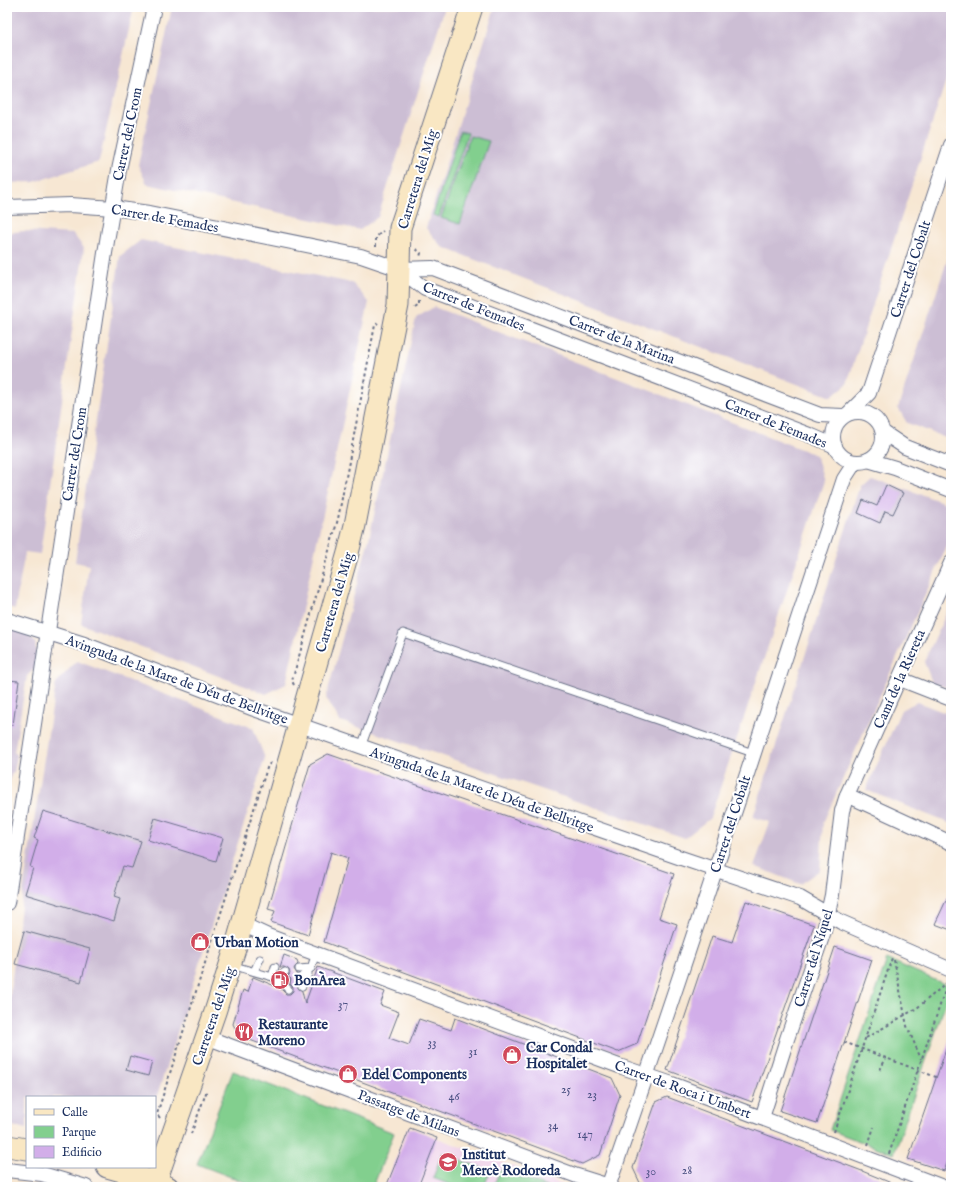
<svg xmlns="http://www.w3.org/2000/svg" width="958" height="1194" font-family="'IM FELL English',serif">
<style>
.built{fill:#eed0e8}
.industrial{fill:#ccbed4}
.green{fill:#82cf8e;stroke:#4e7f76}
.building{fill:#d2aee9}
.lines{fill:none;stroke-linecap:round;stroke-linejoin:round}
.lane-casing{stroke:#686f87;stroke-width:9}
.street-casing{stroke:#686f87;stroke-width:16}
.secondary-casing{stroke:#686f87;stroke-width:23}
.path{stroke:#686f87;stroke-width:2;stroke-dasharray:3 3;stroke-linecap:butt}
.lane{stroke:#fff;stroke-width:7}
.street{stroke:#fff;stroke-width:14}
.secondary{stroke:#f9e7c3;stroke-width:21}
.labels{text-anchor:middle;stroke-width:4;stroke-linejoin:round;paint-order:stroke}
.number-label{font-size:12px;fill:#494f81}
.street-label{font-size:14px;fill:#1b2f5e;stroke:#fff}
.poi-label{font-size:14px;font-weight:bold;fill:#1b2f5e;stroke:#fff;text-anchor:start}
</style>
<rect width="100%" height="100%" fill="#fff"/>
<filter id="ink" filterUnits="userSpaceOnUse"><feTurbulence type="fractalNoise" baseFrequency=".025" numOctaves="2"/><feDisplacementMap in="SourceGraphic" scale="8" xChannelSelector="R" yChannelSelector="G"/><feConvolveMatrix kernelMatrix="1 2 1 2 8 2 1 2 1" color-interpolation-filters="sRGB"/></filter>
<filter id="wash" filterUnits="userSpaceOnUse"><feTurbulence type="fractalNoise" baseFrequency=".012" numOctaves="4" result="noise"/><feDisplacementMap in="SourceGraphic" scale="16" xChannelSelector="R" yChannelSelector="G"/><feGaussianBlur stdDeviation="0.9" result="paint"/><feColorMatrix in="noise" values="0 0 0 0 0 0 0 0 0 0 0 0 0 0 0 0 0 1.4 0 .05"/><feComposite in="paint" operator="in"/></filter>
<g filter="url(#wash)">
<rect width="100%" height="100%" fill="#f7e7d3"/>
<path class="built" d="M408,1127L568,1187H385Z"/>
<g class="industrial">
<path d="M7,7H134L99,162L34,182L7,183Z"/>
<path d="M172,7H445L378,217L360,230L147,184L138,165Z"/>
<path d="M495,7H951V65L847,384L831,397L442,247L426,228Z"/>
<path d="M23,231L73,234L84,248L40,554L25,552L15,609L7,607V233Z"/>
<path d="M141,240L352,283L369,302L286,684L266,694L81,624L89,565L75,562L120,256Z"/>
<path d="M951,249V440L907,423L898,408Z"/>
<path d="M434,307L816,455L824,481L710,818L685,838L340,721L326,698L369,539L416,318Z"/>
<path d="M870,476L948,504L951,513V537L823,823L820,870L800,884L754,866L770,822L753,817L860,485Z"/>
<path d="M951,603V689L932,682L924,662Z"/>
<path d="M7,628L24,630L29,636L35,642L37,658L35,668L27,676L14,752L17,755L14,772L11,775L7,800Z"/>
<path d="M77,661L253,728L265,758L155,1102V1097H27V1129L7,1125V1018L23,891L56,683Z"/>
<path d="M917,702L951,715V824L866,790L901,710Z"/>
</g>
<g class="green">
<path d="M460,131L468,133L439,217L433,215Z"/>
<path d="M470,136L489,141L460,224L441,218Z"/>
<path d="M887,959L951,987L894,1154L830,1130Z"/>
<path d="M233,1071L394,1133L373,1187H257L197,1164Z"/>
<path d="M442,1153L490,1171L484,1187H456L433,1178Z"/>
<path d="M500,1170L547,1187H493Z"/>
</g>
<g id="blocks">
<g class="building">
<path d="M886,485L903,493L893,514L885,511L880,523L858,513L863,500L877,506Z"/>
<path d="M7,680L19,681L13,725H7Z"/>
<path d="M328,754L674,874L659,918L677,924L637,1044L618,1052L324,942L348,858L331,852L308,935L271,922L275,911L268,909L310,764Z"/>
<path d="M43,811L141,841L132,868L123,866L114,897L120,899L114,921L25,894L33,868L30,867L38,840L34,838Z"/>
<path d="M155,818L223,838L216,861L148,840Z"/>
<path d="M951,890V930L935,924Z"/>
<path d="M746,901L814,925L752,1102L667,1070L712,936L732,942Z"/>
<path d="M24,931L90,949L81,982L15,964Z"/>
<path d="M835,947L872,960L817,1123L780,1111Z"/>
<path d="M284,955L297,960L298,964L295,967L294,969L297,974L295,979L298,983V988L302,991L305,1004L318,967L385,992L380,1005L399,1012L389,1038L409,1045L419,1019L451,1030L455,1018L612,1078L620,1095L600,1155L582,1164L239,1036L233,1024L243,990L248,992L253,977L280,988L286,994H290L293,991V987L290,984L291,979L288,976L290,974L289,970L284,967H280Z"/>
<path d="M950,1038L951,1039V1082L948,1090L951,1092V1153L944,1171L908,1159Z"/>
<path d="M130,1056L152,1062L148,1076L126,1070Z"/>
<path d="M667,1097L862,1171L901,1187H789L781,1184L780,1187H642L633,1168L656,1102Z"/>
<path d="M410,1128L437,1138L418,1187H386Z"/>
</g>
</g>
</g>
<g filter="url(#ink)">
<use href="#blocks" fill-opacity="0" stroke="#686f87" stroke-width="1"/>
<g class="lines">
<defs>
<g id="lane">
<path d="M361,747L403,633L753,753"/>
<path d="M238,967L286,981"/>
<path d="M299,969L311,968"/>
<path d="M254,971L260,959"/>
<path d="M272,976L275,967"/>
<path d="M276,978L285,972"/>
<path d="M300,978L311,968L316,953"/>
<path d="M278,979L288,989"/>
<path d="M302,986L308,974"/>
</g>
<g id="street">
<path d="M7,207L71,205L113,208L149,213L361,256L399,269L425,289L445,296L812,436L835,446"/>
<path d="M399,269L433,268L820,415L843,416"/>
<circle cx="858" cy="437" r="25"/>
<path d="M849,413L869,393L951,145"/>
<path d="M884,433L905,447L951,465"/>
<path d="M868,460L895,468L951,490"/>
<path d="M7,620L84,644L254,709L334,737L681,858L800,898L841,922L951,970"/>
<path d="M900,679L951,699"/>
<path d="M847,795L951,843"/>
<path d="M7,903L105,253L119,170L154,7"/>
<path d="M242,924L268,936L619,1066L672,1084L943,1187"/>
<path d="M206,1037L577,1176L612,1187"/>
<path d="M762,1118L787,1039L824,931L832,895L842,811L847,795L951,563"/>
<path d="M7,1170L42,1174L86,1187"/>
<path d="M608,1187C690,952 766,715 844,479L855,462"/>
</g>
<g id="secondary">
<path d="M7,1146L27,1149"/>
<path d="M107,1167L135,1175L168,1187"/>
<path d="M154,1187L215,1012L235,949L348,553L355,525L398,305L400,228L472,7"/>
</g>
</defs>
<use href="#lane" class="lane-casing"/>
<use href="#street" class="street-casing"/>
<use href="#secondary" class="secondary-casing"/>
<g class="path">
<path d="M376,247V237L383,231"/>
<path d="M416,249L421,253L420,257"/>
<path d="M415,308L419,305V301"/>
<path d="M294,685L292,681L338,519L375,325L378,323"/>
<path d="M894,960L907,1026L921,1059"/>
<path d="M866,1038L917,1008L948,982"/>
<path d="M844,1042L936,1077"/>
<path d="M880,1070L886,1058"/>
<path d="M160,1118L157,1114L268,765L271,763"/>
<path d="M834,1132L892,958"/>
<path d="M191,1134L206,1093V1089"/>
<path d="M868,1145L874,1127"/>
<path d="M889,1154L948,982"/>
</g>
<use href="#lane" class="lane"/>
<use href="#street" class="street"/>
<use href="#secondary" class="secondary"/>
</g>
</g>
<defs>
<symbol id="shop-disc" viewBox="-11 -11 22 22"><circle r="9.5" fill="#d1495b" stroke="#fff"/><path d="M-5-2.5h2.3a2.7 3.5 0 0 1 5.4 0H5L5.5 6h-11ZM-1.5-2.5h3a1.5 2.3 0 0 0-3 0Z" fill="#fff"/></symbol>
<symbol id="fuel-disc" viewBox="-11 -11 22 22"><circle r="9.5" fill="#d1495b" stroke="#fff"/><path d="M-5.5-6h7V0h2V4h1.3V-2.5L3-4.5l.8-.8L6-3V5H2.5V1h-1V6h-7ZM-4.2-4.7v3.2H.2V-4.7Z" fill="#fff"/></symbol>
<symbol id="restaurant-disc" viewBox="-11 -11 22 22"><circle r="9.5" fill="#d1495b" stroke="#fff"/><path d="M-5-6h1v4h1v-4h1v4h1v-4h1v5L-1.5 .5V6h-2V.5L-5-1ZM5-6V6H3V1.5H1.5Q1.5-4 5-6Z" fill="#fff"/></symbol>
<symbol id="school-disc" viewBox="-11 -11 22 22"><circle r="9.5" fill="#d1495b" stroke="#fff"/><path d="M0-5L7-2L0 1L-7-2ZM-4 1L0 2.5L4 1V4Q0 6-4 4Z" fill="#fff"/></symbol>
</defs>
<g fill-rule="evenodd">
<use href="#shop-disc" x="189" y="931" width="22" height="22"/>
<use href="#fuel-disc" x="269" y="969" width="22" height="22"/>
<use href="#restaurant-disc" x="233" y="1021" width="22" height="22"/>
<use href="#shop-disc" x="501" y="1044" width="22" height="22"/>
<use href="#shop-disc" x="337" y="1063" width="22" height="22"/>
<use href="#school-disc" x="437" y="1151" width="22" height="22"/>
</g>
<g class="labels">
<g class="number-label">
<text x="343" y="1008">37</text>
<text x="432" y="1046">33</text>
<text x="473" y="1055">31</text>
<text x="566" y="1093">25</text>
<text x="592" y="1098">23</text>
<text x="454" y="1100">46</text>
<text x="553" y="1129">34</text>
<text x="585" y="1138">147</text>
<text x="687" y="1174">28</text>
<text x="651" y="1175">30</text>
</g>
<g class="street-label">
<text transform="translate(127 134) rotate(-78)" y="5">Carrer del Crom</text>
<text transform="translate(417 179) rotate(-73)" y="5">Carretera del Mig</text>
<text transform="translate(165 218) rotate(10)" y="5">Carrer de Femades</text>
<text transform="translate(910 269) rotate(-72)" y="5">Carrer del Cobalt</text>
<text transform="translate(474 306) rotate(22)" y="5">Carrer de Femades</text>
<text transform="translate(622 339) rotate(21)" y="5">Carrer de la Marina</text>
<text transform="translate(776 423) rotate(22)" y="5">Carrer de Femades</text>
<text transform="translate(74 454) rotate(-81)" y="5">Carrer del Crom</text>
<text transform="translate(334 602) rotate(-74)" y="5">Carretera del Mig</text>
<text transform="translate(177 679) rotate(20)" y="5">Avinguda de la Mare de Déu de Bellvitge</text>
<text transform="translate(899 679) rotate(-66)" y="5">Camí de la Riereta</text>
<text transform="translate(482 789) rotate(19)" y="5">Avinguda de la Mare de Déu de Bellvitge</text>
<text transform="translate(730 824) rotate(-72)" y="5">Carrer del Cobalt</text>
<text transform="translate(813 958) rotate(-73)" y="5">Carrer del Níquel</text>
<text transform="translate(213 1016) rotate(-71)" y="5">Carretera del Mig</text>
<text transform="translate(683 1089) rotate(20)" y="5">Carrer de Roca i Umbert</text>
<text transform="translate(409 1113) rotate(21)" y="5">Passatge de Milans</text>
</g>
<g class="poi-label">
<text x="214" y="947">Urban Motion</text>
<text x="294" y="985">BonÀrea</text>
<text x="258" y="1029">Restaurante<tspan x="258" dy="16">Moreno</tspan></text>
<text x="526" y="1052">Car Condal<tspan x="526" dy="16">Hospitalet</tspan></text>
<text x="362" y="1079">Edel Components</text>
<text x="462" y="1159">Institut<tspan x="462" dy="16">Mercè Rodoreda</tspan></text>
</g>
</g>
<rect width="958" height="1194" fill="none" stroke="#fff" stroke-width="24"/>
<rect x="26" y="1096" width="130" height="72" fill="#ffffff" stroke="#a4acbf"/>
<rect x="34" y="1109" width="20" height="6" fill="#f9e7c3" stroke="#a4acbf"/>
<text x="62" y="1116" font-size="12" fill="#1b2f5e">Calle</text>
<rect x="34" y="1126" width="20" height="12" fill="#82cf8e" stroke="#a4acbf"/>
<text x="62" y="1136" font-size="12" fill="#1b2f5e">Parque</text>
<rect x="34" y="1146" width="20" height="12" fill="#d2aee9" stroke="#a4acbf"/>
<text x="62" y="1156" font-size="12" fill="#1b2f5e">Edificio</text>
</svg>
